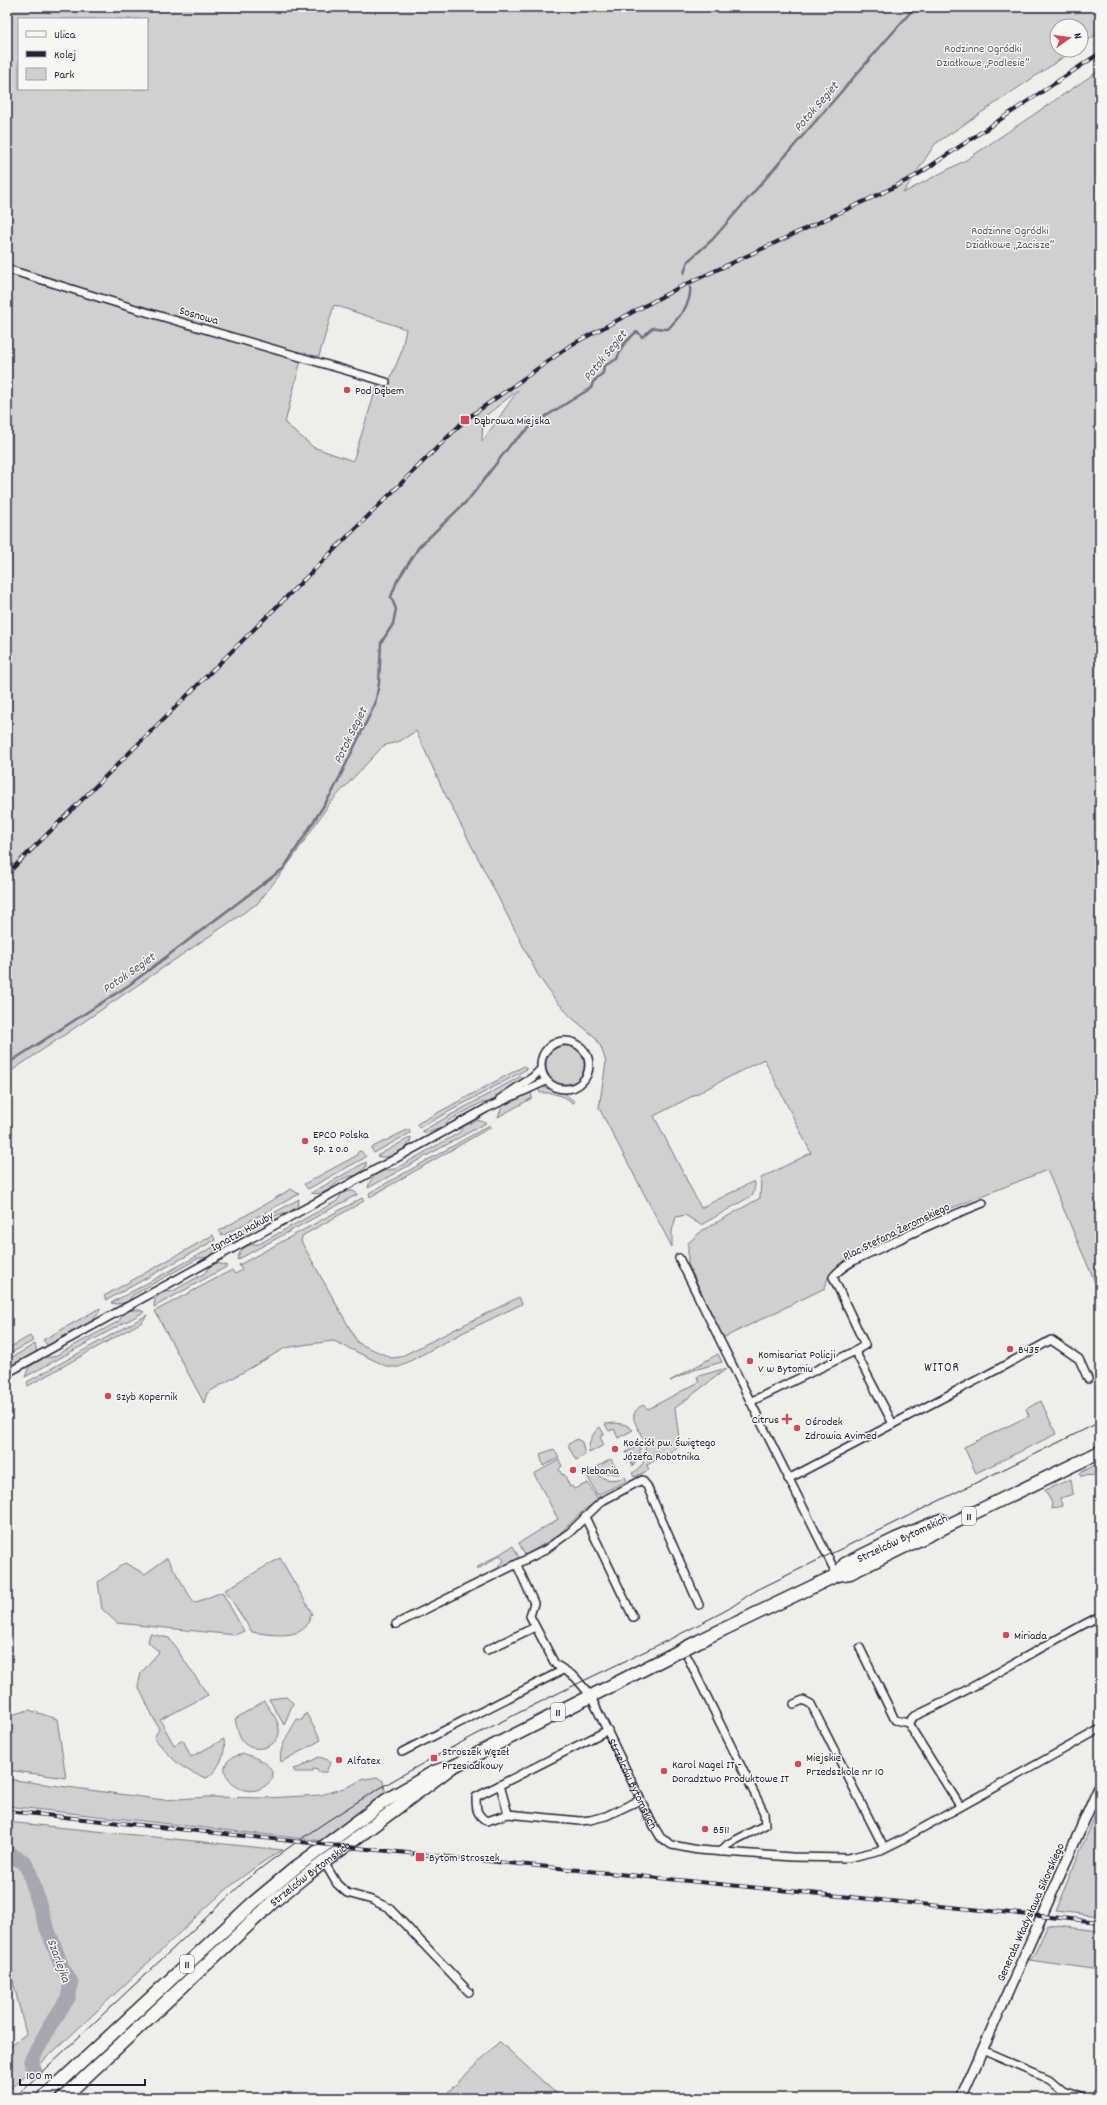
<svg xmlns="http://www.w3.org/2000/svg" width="1107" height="2105" font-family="Dekko,sans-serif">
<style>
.green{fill:#d0d0d1;stroke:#797986;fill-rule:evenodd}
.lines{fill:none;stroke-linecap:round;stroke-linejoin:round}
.stream{stroke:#727281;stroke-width:2.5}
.river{stroke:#a7a7af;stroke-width:15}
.minor-casing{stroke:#22223b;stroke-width:10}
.tertiary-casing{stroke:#22223b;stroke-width:12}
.trunk-casing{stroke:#22223b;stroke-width:15}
.minor{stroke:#f6f6f2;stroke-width:7}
.tertiary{stroke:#f6f6f2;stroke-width:9}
.trunk{stroke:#f6f6f2;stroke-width:12}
.tram{stroke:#22223b;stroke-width:1}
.rail-casing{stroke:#22223b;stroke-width:4}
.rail{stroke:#f6f6f2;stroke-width:2.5;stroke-dasharray:8;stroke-linecap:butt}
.poi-dot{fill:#d1495b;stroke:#f6f6f2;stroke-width:1.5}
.labels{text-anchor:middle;stroke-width:3;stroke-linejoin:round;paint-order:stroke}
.shield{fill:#f6f6f2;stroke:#626272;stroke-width:1}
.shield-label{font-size:11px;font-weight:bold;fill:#22223b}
.park-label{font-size:12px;fill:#565668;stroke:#f6f6f2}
.street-label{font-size:12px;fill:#22223b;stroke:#f6f6f2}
.poi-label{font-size:12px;fill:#22223b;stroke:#f6f6f2;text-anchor:start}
.water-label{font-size:13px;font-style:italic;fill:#575769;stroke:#f6f6f2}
.neighbourhood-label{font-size:13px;letter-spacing:1px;fill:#22223b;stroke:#f6f6f2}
</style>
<rect width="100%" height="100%" fill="#eeeeeb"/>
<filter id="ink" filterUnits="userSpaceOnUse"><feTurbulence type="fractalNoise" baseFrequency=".025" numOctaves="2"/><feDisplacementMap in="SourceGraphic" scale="8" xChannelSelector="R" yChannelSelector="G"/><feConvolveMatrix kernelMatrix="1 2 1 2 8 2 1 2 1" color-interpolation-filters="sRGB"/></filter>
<g filter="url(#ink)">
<g class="green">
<path d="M7,7H1100V32L1081,45V26H1057V50H1074L935,144L903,193L966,160L1100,70V1294L1047,1170L939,1213L869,1247L838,1265L828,1277L825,1288L723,1338L688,1264V1243L703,1230L760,1198L761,1178L811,1153L764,1059L654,1116L701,1208L754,1181L755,1185L753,1195L701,1225L685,1215L676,1217L672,1231V1247L599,1108L606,1062L601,1047L595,1037L571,1017L553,997L538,975L443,790L416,731L400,741L383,746L329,804L292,859L258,903L7,1074V272L301,360L285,423L313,447L353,461L377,386L388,384L401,353L406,329L334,305L319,356H303L7,266ZM19,19H147V89H19ZM518,390L482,442L483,418Z"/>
<circle cx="565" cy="1065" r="19"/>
<path d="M524,1066L527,1069L419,1128L417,1124Z"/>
<path d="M521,1076L524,1079L497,1098L489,1102L481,1103L448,1121L444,1127L427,1133L422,1131Z"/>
<path d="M543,1087L564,1093L575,1102L572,1103C566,1095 549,1092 540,1093L538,1088Z"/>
<path d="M531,1092L532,1098L498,1117L503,1105Z"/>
<path d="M478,1120L486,1123L368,1188C370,1175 382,1170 395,1169L459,1133L464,1126Z"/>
<path d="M490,1125L491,1127L370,1197L369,1193Z"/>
<path d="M409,1129L410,1133L374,1153L371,1148Z"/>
<path d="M411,1137C410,1150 390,1161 377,1156Z"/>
<path d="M361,1151L366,1157L308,1189L304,1184L356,1156L358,1152Z"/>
<path d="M366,1162V1167L357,1176C336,1174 331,1198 311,1193Z"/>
<path d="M291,1189L299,1194L222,1236L219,1231Z"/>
<path d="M349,1191H353L358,1194L237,1260C240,1248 247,1244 259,1244L337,1201L342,1193Z"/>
<path d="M362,1198L364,1201L302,1236L301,1241L358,1343L392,1358L400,1357L519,1297L522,1304L464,1332L399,1367H388L334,1341L309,1344L285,1348L207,1393L204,1403L155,1311L232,1270L235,1274L242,1270L239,1265Z"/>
<path d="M299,1199C299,1203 298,1207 294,1210C290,1213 285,1212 280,1214C270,1218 261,1224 253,1229C244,1233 238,1247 227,1239Z"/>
<path d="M213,1235L215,1240L107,1300L104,1296Z"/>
<path d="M217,1245C214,1255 209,1258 199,1258L133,1295L128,1302L117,1304L111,1303Z"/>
<path d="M217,1263L228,1266L154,1307L155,1299L159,1295L164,1292L173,1291L205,1273L209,1267Z"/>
<path d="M100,1308C99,1323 61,1339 48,1346L43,1340Z"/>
<path d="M130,1310H140L144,1312L25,1377L29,1367L45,1357H53L119,1321L123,1314Z"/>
<path d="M147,1315L142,1322L28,1386L27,1382Z"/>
<path d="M30,1336L33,1341L7,1355V1349Z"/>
<path d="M35,1344L37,1352L7,1368V1360Z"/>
<path d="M718,1354L722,1362L694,1370L670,1381Z"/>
<path d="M723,1369H726L675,1408L680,1446L647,1465L649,1470L634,1477L632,1473C639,1470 643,1465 645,1457C650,1432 619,1418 643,1405L648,1409L699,1382L697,1377L699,1376Z"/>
<path d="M1041,1401L1056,1434L976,1473L964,1447L1029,1416L1026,1409Z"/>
<path d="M616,1423L626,1425L633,1430L618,1438L614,1429L609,1431L605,1424Z"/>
<path d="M600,1427L604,1434L600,1437L604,1445L589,1453C588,1443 592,1433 600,1427Z"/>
<path d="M577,1439L582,1442L585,1455L576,1460L569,1448V1444Z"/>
<path d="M640,1445V1456L633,1466L626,1452Z"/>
<path d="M554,1449L559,1458L543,1466L540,1454Z"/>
<path d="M611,1459L619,1474L604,1473L597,1467Z"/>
<path d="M559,1460L562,1466L559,1469L562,1475L564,1474L570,1487L572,1486L574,1489L588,1483L597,1498L614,1489V1491L585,1509L556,1537L525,1555L519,1543L558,1519L534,1474Z"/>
<path d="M1095,1465L1097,1475L1080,1476V1473Z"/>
<path d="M592,1470C600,1480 614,1482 625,1477L627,1481L597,1495L586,1473Z"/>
<path d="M1071,1479L1073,1494L1061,1498L1062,1506L1051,1509L1052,1503L1045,1490Z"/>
<path d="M513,1546L519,1558L504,1566H498L504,1561L500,1555L480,1568H476Z"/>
<path d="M167,1558L194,1603L222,1592L244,1631L235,1635L117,1623L102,1609L98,1582L125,1563L145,1574Z"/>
<path d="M280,1558L312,1613C310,1617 309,1622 307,1625C297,1640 267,1634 252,1632L225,1590Z"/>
<path d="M150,1634L169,1638L208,1695L160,1720L174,1745L183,1740L191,1757L224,1739C226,1754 220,1768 207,1778C180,1770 173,1759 154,1738L159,1729L138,1686L141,1673L159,1652L148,1642Z"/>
<path d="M286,1697L293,1703L284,1725L269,1699Z"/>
<path d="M264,1701C269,1709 278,1719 279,1728C282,1747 254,1755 243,1742C238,1736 237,1727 235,1719Z"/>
<path d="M29,1710L57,1719L66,1778L7,1770V1716Z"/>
<path d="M306,1713L321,1740L281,1762C278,1747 290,1732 297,1719L302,1720Z"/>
<path d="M245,1754C258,1759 272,1762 273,1778C246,1815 197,1760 245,1754Z"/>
<path d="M319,1757L331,1761L326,1772H318V1770L313,1769L312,1772H295L293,1769L298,1768Z"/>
<path d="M377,1777L383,1781L386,1795L323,1841L7,1806V1779L164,1800L206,1797L266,1798L321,1795L350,1786L364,1778L366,1779Z"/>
<path d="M1100,1804V1916L1055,1911Z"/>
<path d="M7,1822L283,1850C239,1874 202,1911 166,1946C113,1995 62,2046 7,2092V2048L26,2034L7,1957Z"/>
<path d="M1048,1925L1100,1931V1970L1029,1960L1033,1957Z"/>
<path d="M499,2042H500L561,2098H442Z"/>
</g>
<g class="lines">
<g class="stream">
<path d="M684,273L688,261L712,240L915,7"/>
<path d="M7,1064L129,985L284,868L333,791L375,704L379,683L381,643L393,624L396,609L391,597L397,581L419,547L469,499L511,444L535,423L591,388L593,382L603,373L604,366L617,359L623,345L635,333L638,332L642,337C658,323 649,329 668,329C680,316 692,304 690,286"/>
</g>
<path class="river" d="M7,1853L24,1862L29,1871L44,1920L62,1967L71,1982L68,1998L51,2024L31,2061L35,2072"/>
<defs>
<g id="minor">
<path d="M7,269L136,309L386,382"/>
<circle cx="565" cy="1065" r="24"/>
<path d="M500,1099L533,1077L541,1069"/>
<path d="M679,1258L837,1575"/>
<path d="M855,1351L865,1345L833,1277C845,1262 869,1254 885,1246C918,1230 950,1216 983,1203"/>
<path d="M7,1373L487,1108L546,1081"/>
<path d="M750,1402L855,1351L893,1424"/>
<path d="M788,1479L998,1369L1051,1340L1079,1359L1088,1379"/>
<path d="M585,1517L633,1617"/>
<path id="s1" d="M517,1565L534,1603L530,1616L555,1664L575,1677L590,1695L652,1823L661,1838L672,1845L698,1850L792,1857L848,1858L881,1850L901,1840L1100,1729"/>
<path d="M396,1624L545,1550L570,1532L602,1501L642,1480L647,1486L699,1605"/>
<path d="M860,1648L895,1720L908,1723L960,1806"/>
<path d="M487,1650L535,1627"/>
<path d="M688,1658L764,1813L765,1825L728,1844L720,1852"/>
<path d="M794,1704L803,1700L811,1704L884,1848"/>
<path d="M908,1723L913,1717C977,1688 1037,1648 1100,1616"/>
<path d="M608,1730L476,1797C476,1808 476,1815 487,1821L508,1814L580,1821L590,1820L606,1816L640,1800"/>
<path d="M402,1752L563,1670"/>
<path d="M500,1785L508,1814"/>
<path d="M324,1862L337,1884L347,1893L372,1900L389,1908L469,1992"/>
<path d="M982,2050L1049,2079L1063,2091L1083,2098"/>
</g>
<path id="tertiary" d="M961,2098L1100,1785"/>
<g id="trunk">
<path d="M837,1575L845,1564L896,1539L941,1520"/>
<path d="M43,2098L253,1903L295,1868L385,1801L434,1772L443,1769"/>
<path id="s2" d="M63,2098L273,1902L304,1877L452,1767L699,1641L837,1575L850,1573L1100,1452"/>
</g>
</defs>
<use href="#minor" class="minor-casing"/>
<use href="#tertiary" class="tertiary-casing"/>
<use href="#trunk" class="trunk-casing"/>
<use href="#minor" class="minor"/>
<use href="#tertiary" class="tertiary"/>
<use href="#trunk" class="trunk"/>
<path class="tram" d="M14,2098L247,1879C349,1798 466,1738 583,1681C629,1659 676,1637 721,1613C734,1607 744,1597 757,1590L1100,1422"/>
<defs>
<g id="rail">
<path d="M7,874L465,420L571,345L678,288L884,192L917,175L1100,53"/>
<path d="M7,1811L358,1848L1100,1922"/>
</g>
</defs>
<use href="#rail" class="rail-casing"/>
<use href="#rail" class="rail"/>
</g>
</g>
<g class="poi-dot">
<circle cx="347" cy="390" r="4"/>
<rect x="460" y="415" width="10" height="10" rx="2"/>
<circle cx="305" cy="1141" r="4"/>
<circle cx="1010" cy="1349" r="4"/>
<circle cx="750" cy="1361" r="4"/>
<circle cx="108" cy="1396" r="4"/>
<path d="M785 1413h4v4h4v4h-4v4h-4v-4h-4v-4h4z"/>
<circle cx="797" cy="1428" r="4"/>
<circle cx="615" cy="1449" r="4"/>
<circle cx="573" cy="1470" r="4"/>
<circle cx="1006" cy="1635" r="4"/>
<rect x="430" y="1754" width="8" height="8" rx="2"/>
<circle cx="339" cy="1760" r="4"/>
<circle cx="798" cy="1764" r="4"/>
<circle cx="664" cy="1771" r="4"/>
<circle cx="705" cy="1829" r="4"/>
<rect x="415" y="1852" width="10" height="10" rx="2"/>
</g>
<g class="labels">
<g class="shield">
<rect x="962" y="1507" width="14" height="18" rx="3"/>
<rect x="551" y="1703" width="14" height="18" rx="3"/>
<rect x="180" y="1955" width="14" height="18" rx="3"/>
</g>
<g class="shield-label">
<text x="969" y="1520">11</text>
<text x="558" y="1716">11</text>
<text x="187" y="1968">11</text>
</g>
<g class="park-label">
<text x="983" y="52">Rodzinne Ogródki<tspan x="983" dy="14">Działkowe „Podlesie”</tspan></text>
<text x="1010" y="234">Rodzinne Ogródki<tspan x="1010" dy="14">Działkowe „Zacisze”</tspan></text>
</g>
<g class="street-label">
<text transform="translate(199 315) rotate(16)" y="4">Sosnowa</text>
<text transform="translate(242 1231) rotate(-29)" y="4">Ignatza Hakuby</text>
<text transform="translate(896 1231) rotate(-26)" y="4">Plac Stefana Żeromskiego</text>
<text transform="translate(902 1538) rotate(-25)" y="4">Strzelców Bytomskich</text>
<text dy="4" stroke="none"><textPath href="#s1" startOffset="255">Strzelców Bytomskich</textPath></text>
<text dy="4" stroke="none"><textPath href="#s2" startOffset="334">Strzelców Bytomskich</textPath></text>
<text transform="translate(1030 1912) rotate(-66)" y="4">Generała Władysława Sikorskiego</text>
</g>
<g class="poi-label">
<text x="355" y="394">Pod Dębem</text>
<text x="474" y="424">Dąbrowa Miejska</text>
<text x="313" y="1138">EPCO Polska<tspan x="313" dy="14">Sp. z o.o</tspan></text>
<text x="1018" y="1353">B435</text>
<text x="758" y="1358">Komisariat Policji<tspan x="758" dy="14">V w Bytomiu</tspan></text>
<text x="116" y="1400">Szyb Kopernik</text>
<text x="779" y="1423" text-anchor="end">Citrus</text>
<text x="805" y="1425">Ośrodek<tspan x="805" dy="14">Zdrowia Avimed</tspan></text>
<text x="623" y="1446">Kościół pw. Świętego<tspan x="623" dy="14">Józefa Robotnika</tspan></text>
<text x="581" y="1474">Plebania</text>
<text x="1014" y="1639">Miriada</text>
<text x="442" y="1755">Stroszek Węzeł<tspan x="442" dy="14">Przesiadkowy</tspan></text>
<text x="806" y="1761">Miejskie<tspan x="806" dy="14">Przedszkole nr 10</tspan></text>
<text x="347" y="1764">Alfatex</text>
<text x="672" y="1768">Karol Nagel IT -<tspan x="672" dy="14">Doradztwo Produktowe IT</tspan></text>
<text x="713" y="1833">B511</text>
<text x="429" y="1861">Bytom Stroszek</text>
</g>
<g class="water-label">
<text transform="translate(815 106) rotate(-49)" y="5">Potok Segiet</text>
<text transform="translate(604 355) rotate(-51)" y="5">Potok Segiet</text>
<text transform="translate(349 735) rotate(-64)" y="5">Potok Segiet</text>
<text transform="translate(128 972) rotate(-35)" y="5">Potok Segiet</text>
<text transform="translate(60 1960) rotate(70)" y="5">Szarlejka</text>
</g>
<g class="neighbourhood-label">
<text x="942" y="1371">WITOR</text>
</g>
</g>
<rect width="1107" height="2105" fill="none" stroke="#f6f6f2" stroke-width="24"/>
<rect x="12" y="12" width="1083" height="2081" fill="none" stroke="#22223b" stroke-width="1.5" filter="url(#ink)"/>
<rect x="18" y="18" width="130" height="72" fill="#f6f6f2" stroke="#a1a1a9"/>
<rect x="26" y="31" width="20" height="6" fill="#f6f6f2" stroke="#a1a1a9"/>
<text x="54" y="38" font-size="12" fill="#22223b">Ulica</text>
<rect x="26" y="51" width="20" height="6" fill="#22223b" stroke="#a1a1a9"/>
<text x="54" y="58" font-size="12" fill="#22223b">Kolej</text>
<rect x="26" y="68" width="20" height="12" fill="#d0d0d1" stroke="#a1a1a9"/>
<text x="54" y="78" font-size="12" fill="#22223b">Park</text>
<g transform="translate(1069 38) rotate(76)"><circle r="19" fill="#f6f6f2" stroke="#a1a1a9"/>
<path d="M0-3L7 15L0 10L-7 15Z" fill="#d1495b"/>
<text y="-6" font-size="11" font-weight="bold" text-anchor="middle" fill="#22223b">N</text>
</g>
<path d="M20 2079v6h125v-6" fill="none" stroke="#22223b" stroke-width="2"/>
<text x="26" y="2079" font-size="12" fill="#22223b" stroke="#f6f6f2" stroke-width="3" paint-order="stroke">100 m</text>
</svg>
